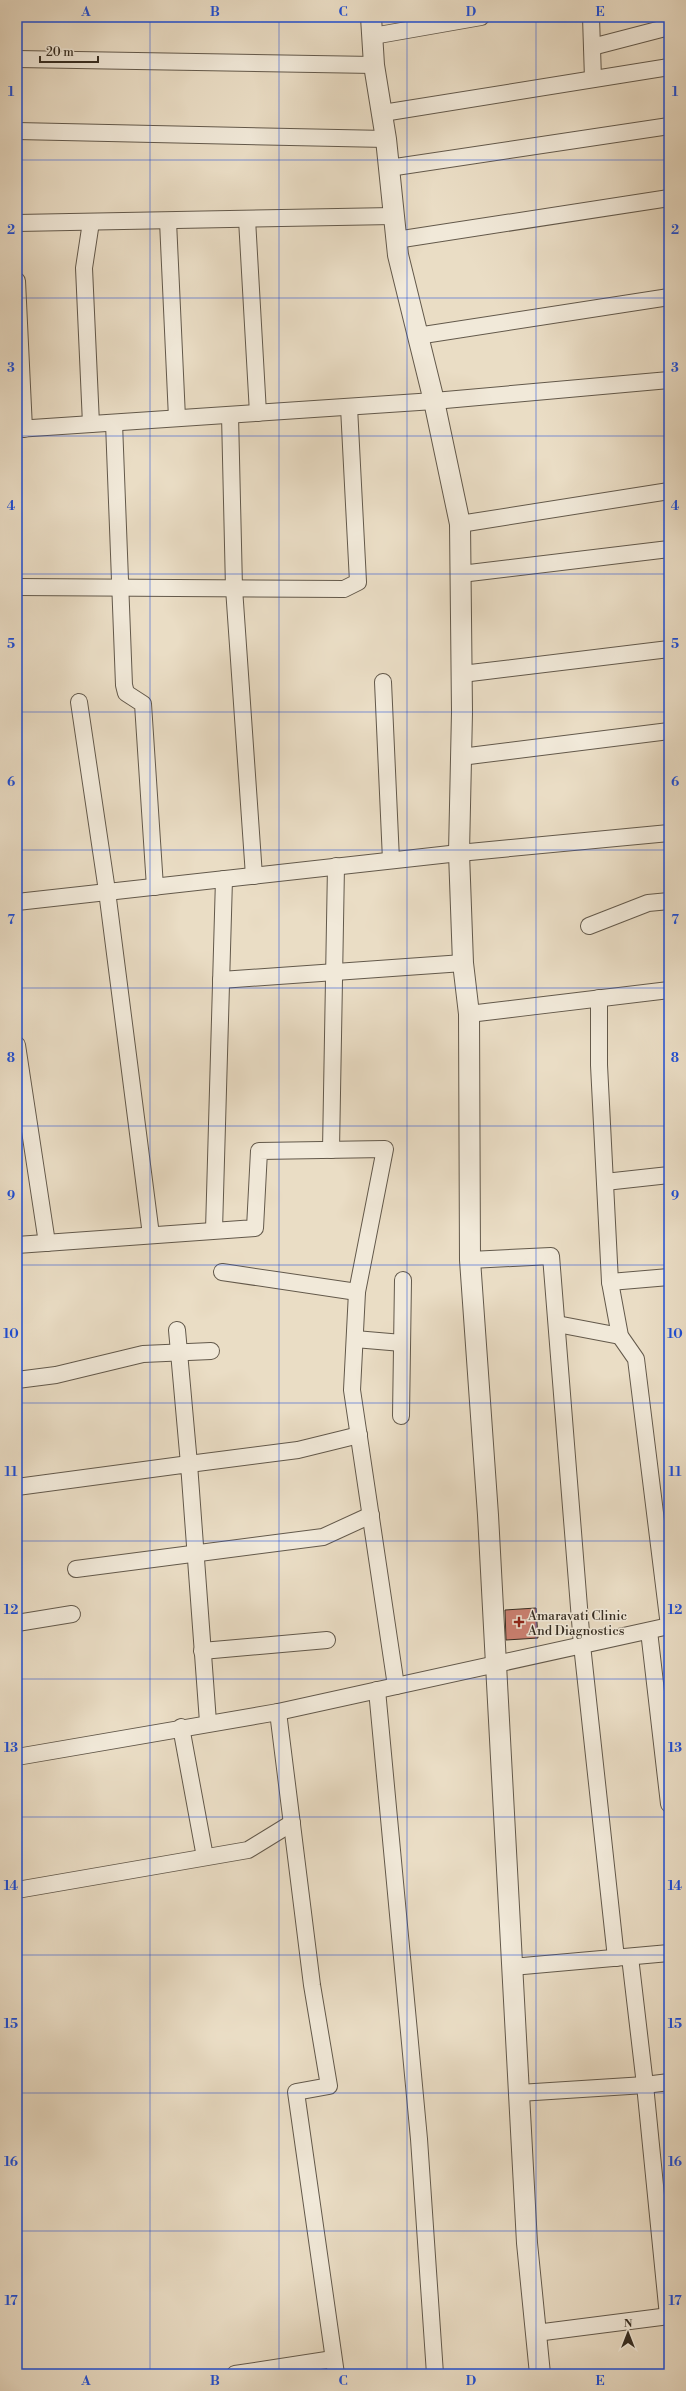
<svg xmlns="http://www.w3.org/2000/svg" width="686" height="2391" font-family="'Libre Bodoni',serif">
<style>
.building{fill:#cb8071;stroke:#362d22}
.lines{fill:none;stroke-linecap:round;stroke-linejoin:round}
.minor-casing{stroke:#63594b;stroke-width:18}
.tertiary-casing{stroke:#63594b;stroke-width:22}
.minor{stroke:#f1e9d9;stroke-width:16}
.tertiary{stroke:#f1e9d9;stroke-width:20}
.grid{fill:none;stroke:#1d4ed8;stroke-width:1;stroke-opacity:0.55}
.poi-dot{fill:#8f2418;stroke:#f1e9d9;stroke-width:1.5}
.labels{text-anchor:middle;stroke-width:3;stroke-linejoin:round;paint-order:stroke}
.poi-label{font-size:13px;fill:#362d22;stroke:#f1e9d9;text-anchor:start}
.neatline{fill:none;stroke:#1d4ed8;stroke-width:1.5}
.grid-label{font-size:13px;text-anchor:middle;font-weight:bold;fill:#1d4ed8}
</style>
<rect width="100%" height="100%" fill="#eaddc5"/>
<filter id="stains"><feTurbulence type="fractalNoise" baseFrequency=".005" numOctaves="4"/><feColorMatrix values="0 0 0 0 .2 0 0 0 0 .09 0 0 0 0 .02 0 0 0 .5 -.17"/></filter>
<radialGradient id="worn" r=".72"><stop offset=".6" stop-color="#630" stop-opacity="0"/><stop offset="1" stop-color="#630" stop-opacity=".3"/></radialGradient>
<path class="building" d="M536,1608L538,1638L506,1640L505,1610Z"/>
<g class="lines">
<defs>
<g id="minor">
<path d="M591,17L593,79"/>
<path d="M373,36L481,17"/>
<path d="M592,47L669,27"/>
<path d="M17,59L374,65"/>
<path d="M383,113L669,67"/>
<path d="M17,131L386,139"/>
<path d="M389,168L669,126"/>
<path d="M247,219L258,413"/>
<path d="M168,221L177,418"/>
<path d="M91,222L84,268L91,424"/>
<path d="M17,223L393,216"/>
<path d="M396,240L669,198"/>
<path d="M17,281L24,429"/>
<path d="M417,336L669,297"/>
<path d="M230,415L234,588L254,876"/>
<path d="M114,423L124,685L126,693L143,704L155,887"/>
<path d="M17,429L434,401L669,380"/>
<path d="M460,524L669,491"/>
<path d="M461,574L669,549"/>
<path d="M17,587L344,589L358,582L349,407"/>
<path d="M462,674L669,649"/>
<path d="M383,682L391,860"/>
<path d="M79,702L107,891L151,1235"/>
<path d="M461,757L669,731"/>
<path d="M17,902L459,853L669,833"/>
<path d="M589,926L648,903L669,901"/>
<path d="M221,980L463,963"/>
<path d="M599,998V1065L610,1282L620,1336L636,1359L669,1626"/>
<path d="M469,1014L669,990"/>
<path d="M17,1045L47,1243"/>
<path d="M331,1150L336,866"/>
<path d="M605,1182L669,1175"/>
<path d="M214,1230L224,879"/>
<path d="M17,1245L255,1228L259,1151L385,1149L357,1292L352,1390L396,1686"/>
<path d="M470,1260L551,1256L582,1645L616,1958"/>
<path d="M222,1272L357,1292"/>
<path d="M610,1282L669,1277"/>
<path d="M557,1324L620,1336"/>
<path d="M177,1330L189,1464L298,1450L359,1435"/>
<path d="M355,1339L402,1343"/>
<path d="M17,1380L56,1375L143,1354L211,1351"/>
<path d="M401,1416L403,1280"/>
<path d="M17,1487L189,1464L208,1722"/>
<path d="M76,1569L323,1537L371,1515"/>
<path d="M17,1623L72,1614"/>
<path d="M649,1631L669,1804"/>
<path d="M202,1651L327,1640"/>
<path d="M377,1690L419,2139L435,2374"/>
<path d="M278,1712L312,1985L329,2086L296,2092L336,2374"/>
<path d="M181,1727L205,1857"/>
<path d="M17,1757L278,1712L669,1626"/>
<path d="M17,1890L248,1850L292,1823"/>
<path d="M630,1957L645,2085L668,2316"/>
<path d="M512,1967L669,1953"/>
<path d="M519,2093L645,2085L669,2082"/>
<path d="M536,2333L669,2316"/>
<path d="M235,2374L333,2359"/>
</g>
<path id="tertiary" d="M371,17L374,65L386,139L398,255L434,401L460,524L462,712L459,853L463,963L469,1014L470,1260L488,1515L527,2243L540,2374"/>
</defs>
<use href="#minor" class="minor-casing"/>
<use href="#tertiary" class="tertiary-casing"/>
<use href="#minor" class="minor"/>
<use href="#tertiary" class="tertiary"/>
</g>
<path class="grid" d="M150,17V2374M279,17V2374M407,17V2374M536,17V2374M17,160H669M17,298H669M17,436H669M17,574H669M17,712H669M17,850H669M17,988H669M17,1126H669M17,1265H669M17,1403H669M17,1541H669M17,1679H669M17,1817H669M17,1955H669M17,2093H669M17,2231H669"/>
<path class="poi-dot" d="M517 1616h4v4h4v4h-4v4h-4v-4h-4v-4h4z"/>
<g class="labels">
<g class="poi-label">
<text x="528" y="1620">Amaravati Clinic<tspan x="528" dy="15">And Diagnostics</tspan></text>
</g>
</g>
<rect width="686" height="2391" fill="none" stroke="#eaddc5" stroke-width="44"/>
<g transform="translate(628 2333)" stroke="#f1e9d9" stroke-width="3" paint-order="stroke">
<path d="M0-3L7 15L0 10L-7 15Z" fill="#362d22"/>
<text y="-6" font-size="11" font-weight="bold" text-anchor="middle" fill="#362d22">N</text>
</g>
<path d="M40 56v6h58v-6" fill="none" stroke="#362d22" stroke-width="2"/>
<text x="46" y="56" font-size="12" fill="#362d22" stroke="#f1e9d9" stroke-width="3" paint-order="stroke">20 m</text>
<rect x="22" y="22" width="642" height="2347" class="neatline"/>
<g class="grid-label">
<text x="86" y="16">A</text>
<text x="215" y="16">B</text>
<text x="343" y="16">C</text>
<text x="471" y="16">D</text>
<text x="600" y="16">E</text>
<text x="11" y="96">1</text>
<text x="675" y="96">1</text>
<text x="11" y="234">2</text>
<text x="675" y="234">2</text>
<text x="11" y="372">3</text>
<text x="675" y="372">3</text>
<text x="11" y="510">4</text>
<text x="675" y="510">4</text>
<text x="11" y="648">5</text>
<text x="675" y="648">5</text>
<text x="11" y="786">6</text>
<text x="675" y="786">6</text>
<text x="11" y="924">7</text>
<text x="675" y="924">7</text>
<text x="11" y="1062">8</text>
<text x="675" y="1062">8</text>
<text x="11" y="1200">9</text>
<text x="675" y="1200">9</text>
<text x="11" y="1338">10</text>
<text x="675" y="1338">10</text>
<text x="11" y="1476">11</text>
<text x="675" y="1476">11</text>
<text x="11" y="1614">12</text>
<text x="675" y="1614">12</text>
<text x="11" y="1752">13</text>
<text x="675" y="1752">13</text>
<text x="11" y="1890">14</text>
<text x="675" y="1890">14</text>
<text x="11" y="2028">15</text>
<text x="675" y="2028">15</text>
<text x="11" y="2166">16</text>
<text x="675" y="2166">16</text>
<text x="11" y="2305">17</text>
<text x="675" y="2305">17</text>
<text x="86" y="2385">A</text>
<text x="215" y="2385">B</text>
<text x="343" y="2385">C</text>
<text x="471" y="2385">D</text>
<text x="600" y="2385">E</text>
</g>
<rect width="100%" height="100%" filter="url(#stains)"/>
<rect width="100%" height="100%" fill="url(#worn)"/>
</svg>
